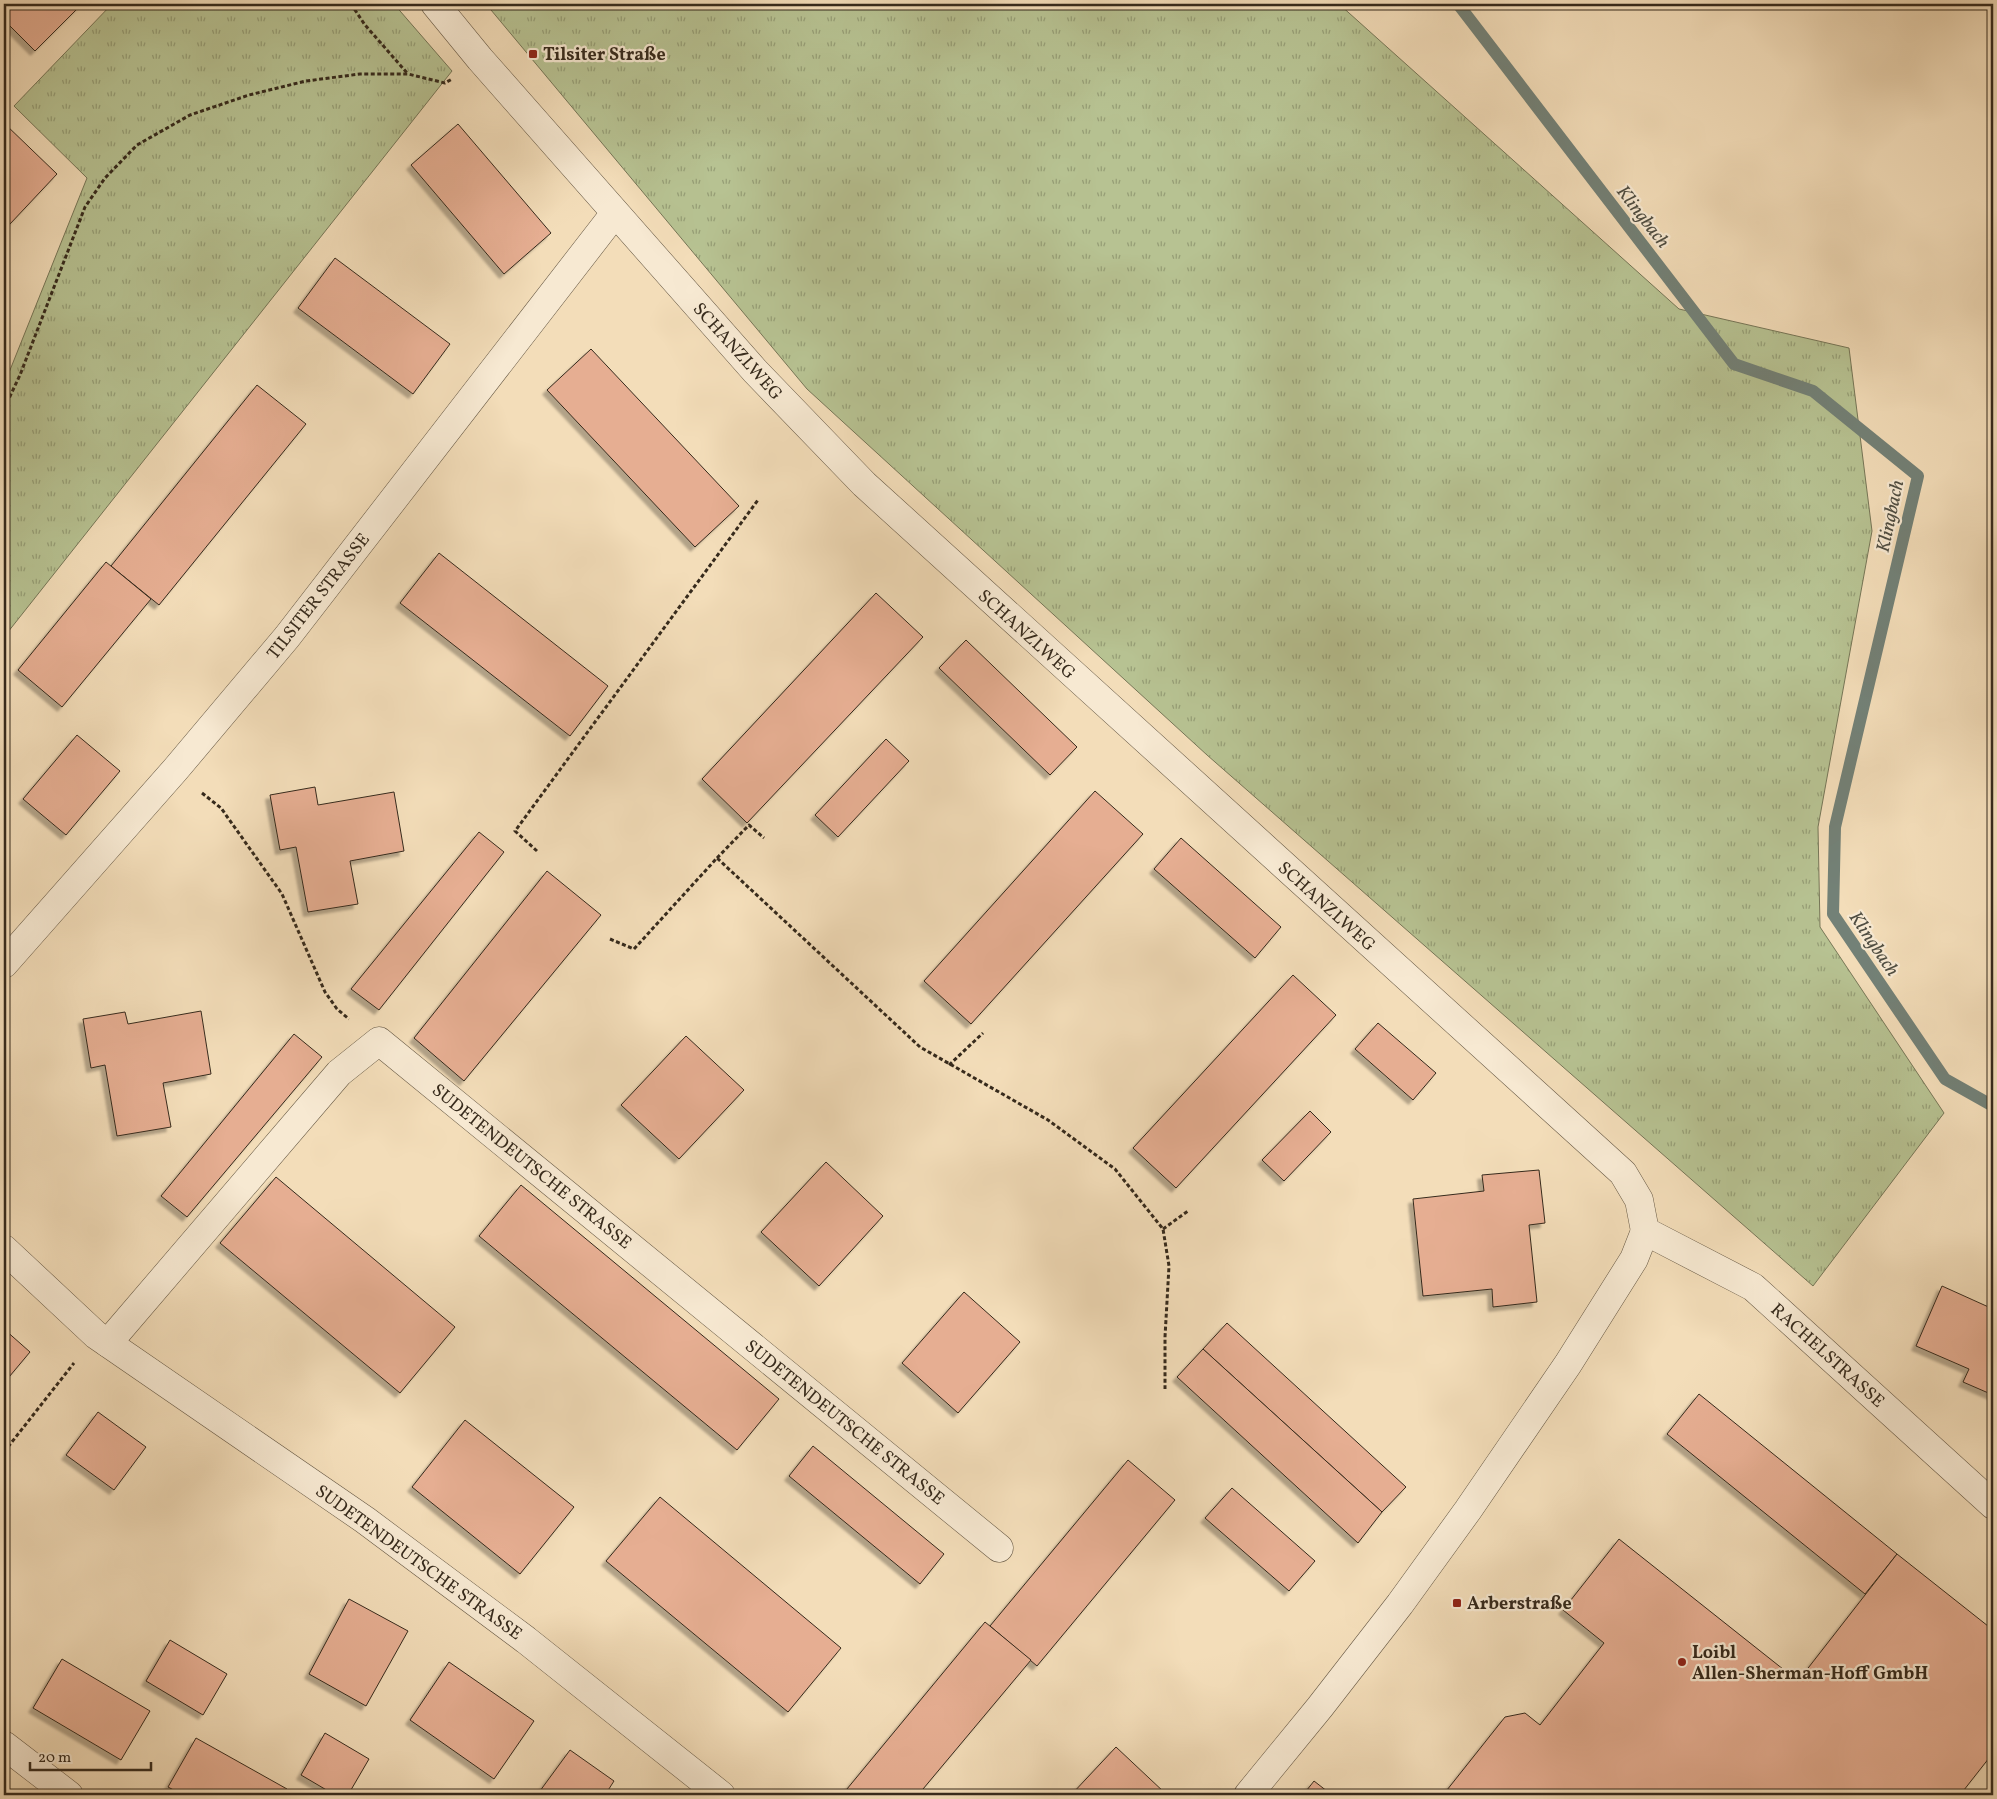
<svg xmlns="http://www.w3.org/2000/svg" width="1997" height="1799" font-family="Vollkorn,serif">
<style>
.park{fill:url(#park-tufts);stroke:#767657}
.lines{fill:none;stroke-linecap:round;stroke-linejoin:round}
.stream{stroke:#738177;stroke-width:12}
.building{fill:#e6ae92;stroke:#362a1c;filter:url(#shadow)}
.minor-casing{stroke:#655743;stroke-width:29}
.path{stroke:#362a1c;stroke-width:3;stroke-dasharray:4 2.5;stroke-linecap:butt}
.minor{stroke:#f7e9d2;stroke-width:28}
.poi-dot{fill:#8f2418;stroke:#f7e9d2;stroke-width:2}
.labels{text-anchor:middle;stroke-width:4.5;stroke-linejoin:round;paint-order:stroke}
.poi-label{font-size:18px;font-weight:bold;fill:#362a1c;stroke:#f7e9d2;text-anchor:start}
.street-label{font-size:18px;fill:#362a1c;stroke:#f7e9d2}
.water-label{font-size:19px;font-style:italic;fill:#504e42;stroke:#f7e9d2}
</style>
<defs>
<pattern id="park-tufts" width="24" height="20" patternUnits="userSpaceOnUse" patternTransform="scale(1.25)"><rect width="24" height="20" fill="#b7c292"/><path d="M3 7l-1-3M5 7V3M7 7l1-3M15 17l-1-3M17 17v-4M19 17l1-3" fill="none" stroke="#969e76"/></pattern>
<filter id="shadow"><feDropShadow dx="-4.5" dy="4.5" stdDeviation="1" flood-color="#0004"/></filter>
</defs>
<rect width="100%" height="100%" fill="#f3ddb9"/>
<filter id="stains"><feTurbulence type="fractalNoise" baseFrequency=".004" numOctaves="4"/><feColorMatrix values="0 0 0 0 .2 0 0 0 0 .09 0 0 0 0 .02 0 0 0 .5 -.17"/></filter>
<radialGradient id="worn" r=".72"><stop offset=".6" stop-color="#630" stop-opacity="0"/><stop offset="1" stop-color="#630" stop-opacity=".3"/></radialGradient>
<g class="park">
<path d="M112,4H394L452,71L4,637V385L87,178L14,106Z"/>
<path d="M486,4H1339L1679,309L1849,348L1872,531L1818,827L1820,927L1944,1113L1813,1286L1207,755L807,389Z"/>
</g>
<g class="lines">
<path class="stream" d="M1458,4L1734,364L1813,391L1918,476L1835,827L1833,914L1945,1079L1993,1106"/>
</g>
<g class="building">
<path d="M4,4H82L35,51L4,20Z"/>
<path d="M4,123L57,174L10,224L4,217Z"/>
<path d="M458,124L551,233L504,274L411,165Z"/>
<path d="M335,258L450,344L413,394L298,308Z"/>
<path d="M591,349L739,506L695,547L547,390Z"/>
<path d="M257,385L306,424L159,605L111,566Z"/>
<path d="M439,553L608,686L570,736L400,603Z"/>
<path d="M106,562L151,599L62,707L18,670Z"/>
<path d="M876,593L923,637L747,823L702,779Z"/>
<path d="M966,640L1077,747L1050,775L939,668Z"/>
<path d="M77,735L120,771L66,835L23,799Z"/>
<path d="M886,739L909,761L838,837L815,815Z"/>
<path d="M315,787L318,805L394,792L404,851L350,861L358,904L308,912L296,847L280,850L270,795Z"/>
<path d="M1095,791L1143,834L971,1024L924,981Z"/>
<path d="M479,832L504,852L379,1010L351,989Z"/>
<path d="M1181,838L1281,927L1255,958L1154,869Z"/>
<path d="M547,871L601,915L464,1081L414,1038Z"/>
<path d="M1293,975L1336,1015L1176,1188L1133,1148Z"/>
<path d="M201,1011L211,1074L163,1083L171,1127L117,1136L105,1065L91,1068L83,1019L125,1012L128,1024Z"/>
<path d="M1378,1023L1436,1073L1413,1100L1355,1049Z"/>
<path d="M294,1034L322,1057L187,1217L161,1196Z"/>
<path d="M686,1036L744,1090L679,1159L621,1105Z"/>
<path d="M1310,1111L1331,1132L1284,1181L1262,1160Z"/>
<path d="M826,1162L883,1216L819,1286L761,1232Z"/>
<path d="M1539,1170L1545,1223L1529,1225L1537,1302L1493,1307L1492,1289L1423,1296L1413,1199L1484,1191L1482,1175Z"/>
<path d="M276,1177L455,1327L400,1393L220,1243Z"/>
<path d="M521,1185L779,1399L737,1450L479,1236Z"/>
<path d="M1942,1286L1993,1309V1395L1963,1382L1969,1369L1916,1346Z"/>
<path d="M964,1292L1020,1342L958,1413L902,1363Z"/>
<path d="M1227,1323L1406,1487L1382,1512L1203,1349Z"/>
<path d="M4,1329L30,1352L4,1383Z"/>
<path d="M1203,1349L1382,1512L1358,1543L1177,1377Z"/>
<path d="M1699,1394L1897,1554L1865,1594L1667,1434Z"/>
<path d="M98,1412L146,1447L114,1490L66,1455Z"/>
<path d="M465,1420L574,1507L520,1574L412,1487Z"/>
<path d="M813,1446L944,1554L920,1584L789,1476Z"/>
<path d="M1128,1460L1175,1500L1037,1666L990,1626Z"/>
<path d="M1232,1488L1315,1561L1289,1591L1205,1518Z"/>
<path d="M660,1497L841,1648L788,1712L606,1561Z"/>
<path d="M1619,1539L1798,1681L1897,1554L1993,1630V1753L1960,1795H1443L1505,1717L1525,1713L1540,1725L1604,1643L1563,1610Z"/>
<path d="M349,1599L408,1631L366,1706L309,1674Z"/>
<path d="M985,1622L1031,1660L918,1795H842Z"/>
<path d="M170,1640L227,1674L203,1715L146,1681Z"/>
<path d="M62,1659L150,1711L121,1760L33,1708Z"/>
<path d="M449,1662L534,1721L494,1779L410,1720Z"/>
<path d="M325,1733L369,1759L348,1795H335L301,1775Z"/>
<path d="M196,1738L287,1789L283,1795H183L168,1787Z"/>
<path d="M1116,1747L1165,1793L1163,1795H1071Z"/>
<path d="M570,1750L614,1781L605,1795H537Z"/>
<path d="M1314,1781L1332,1795H1303Z"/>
</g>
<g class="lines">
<defs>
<g id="minor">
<path d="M435,4L480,59L755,371L864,484L1623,1173L1639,1200L1645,1231"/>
<path d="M4,964L175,770L287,637L615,213"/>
<path d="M1645,1231L1753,1287L1993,1505"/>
<path d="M4,1249L96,1335L365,1520L526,1640L721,1795"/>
<path d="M108,1343L339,1073L379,1041L999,1548"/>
<path d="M4,1745L69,1795"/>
<path d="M1248,1795L1320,1707L1400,1604L1468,1510L1568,1364L1634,1259L1645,1231"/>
</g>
</defs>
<use href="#minor" class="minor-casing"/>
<g class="path">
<path d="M351,4L365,25L408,74"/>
<path d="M4,409L20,375L85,207L105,178L137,145L190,115L249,95L306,81L360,74H408L445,83L452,79"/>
<path d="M202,793L221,808L282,894L325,992L337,1009L349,1019"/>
<path d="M537,851L515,831L758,500"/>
<path d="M717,858L749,825L764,838"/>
<path d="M610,939L634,949L717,858L920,1047L1048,1120L1115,1169L1163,1229L1169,1266L1165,1337V1389"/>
<path d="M949,1065L983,1033"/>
<path d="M1163,1229L1188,1211"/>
<path d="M4,1452L74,1363"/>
</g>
<use href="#minor" class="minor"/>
</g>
<g class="poi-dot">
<rect x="528" y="49" width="10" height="10" rx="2.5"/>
<rect x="1452" y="1598" width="10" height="10" rx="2.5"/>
<circle cx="1682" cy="1662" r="5"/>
</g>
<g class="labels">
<g class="poi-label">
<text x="543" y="60">Tilsiter Straße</text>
<text x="1467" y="1609">Arberstraße</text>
<text x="1692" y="1658">Loibl<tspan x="1692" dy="21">Allen-Sherman-Hoff GmbH</tspan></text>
</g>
<g class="street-label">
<text transform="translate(738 351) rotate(48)" y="6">SCHANZLWEG</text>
<text transform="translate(318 596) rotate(-52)" y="6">TILSITER STRASSE</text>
<text transform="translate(1027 634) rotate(42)" y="6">SCHANZLWEG</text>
<text transform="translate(1327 906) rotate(42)" y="6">SCHANZLWEG</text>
<text transform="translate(532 1166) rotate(39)" y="6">SUDETENDEUTSCHE STRASSE</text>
<text transform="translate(1828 1355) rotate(42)" y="6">RACHELSTRASSE</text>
<text transform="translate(845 1422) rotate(39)" y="6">SUDETENDEUTSCHE STRASSE</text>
<text transform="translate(419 1562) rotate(36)" y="6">SUDETENDEUTSCHE STRASSE</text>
</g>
<g class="water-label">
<text transform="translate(1644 216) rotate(52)" y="7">Klingbach</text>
<text transform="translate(1889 516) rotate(-78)" y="7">Klingbach</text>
<text transform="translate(1875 943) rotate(56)" y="7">Klingbach</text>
</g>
</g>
<rect width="1997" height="1799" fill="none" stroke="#f3ddb9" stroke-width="20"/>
<rect x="5" y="5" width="1987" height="1789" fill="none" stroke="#362a1c" stroke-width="2.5"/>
<rect x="10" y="10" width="1977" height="1779" fill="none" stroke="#362a1c"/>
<path d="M30 1762v8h121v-8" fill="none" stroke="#362a1c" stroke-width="2.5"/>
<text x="38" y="1762" font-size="15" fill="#362a1c" stroke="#f7e9d2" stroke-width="4" paint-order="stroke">20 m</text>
<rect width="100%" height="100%" filter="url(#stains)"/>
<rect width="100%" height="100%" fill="url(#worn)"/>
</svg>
